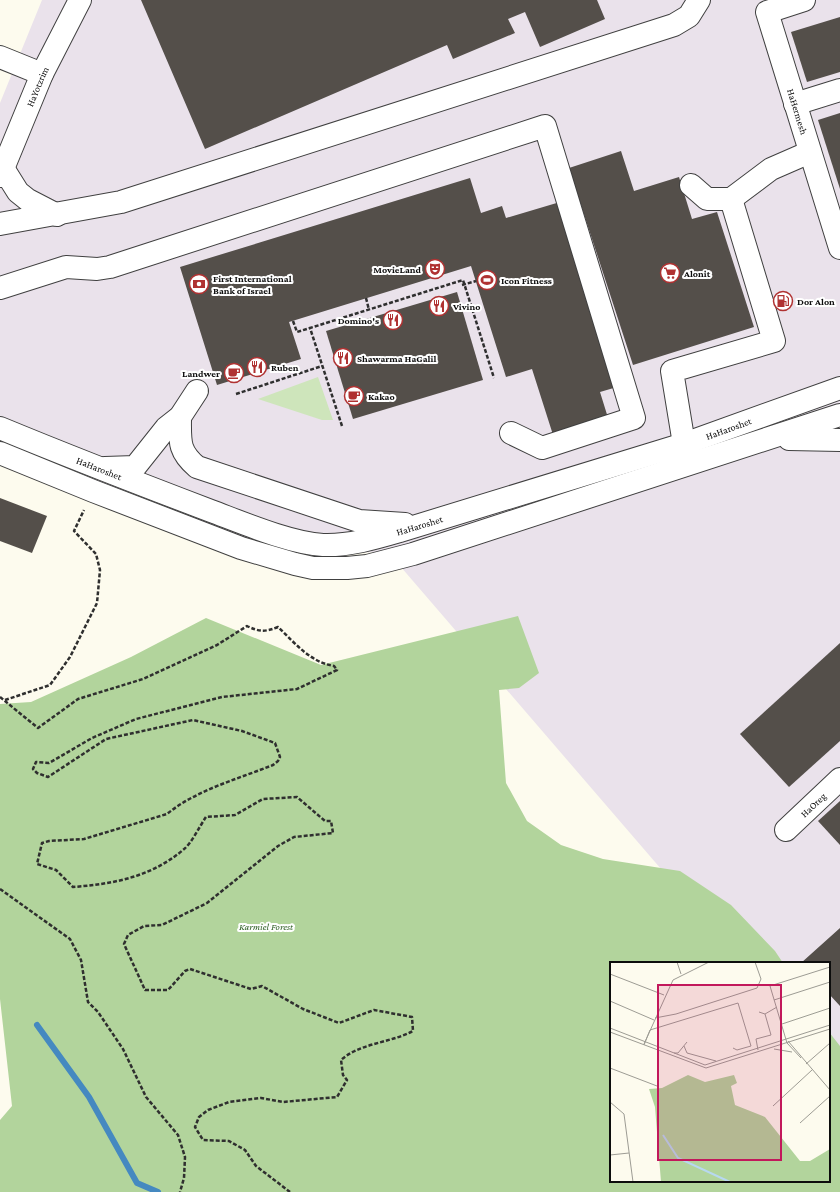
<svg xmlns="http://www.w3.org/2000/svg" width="840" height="1192" font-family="'Crimson Pro',serif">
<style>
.industrial{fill:#eae2eb}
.green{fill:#cee5bb}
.forest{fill:#b2d49c}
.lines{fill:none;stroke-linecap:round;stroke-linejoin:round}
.stream{stroke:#4589c0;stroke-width:6}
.building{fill:#544f4a}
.minor-casing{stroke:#404040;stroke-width:24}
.path{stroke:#2f2f2f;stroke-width:2.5;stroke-dasharray:4 2;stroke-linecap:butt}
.minor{stroke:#fff;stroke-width:22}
.labels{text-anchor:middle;stroke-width:4;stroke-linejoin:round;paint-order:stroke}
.street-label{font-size:10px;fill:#0d0d0d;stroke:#fff}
.poi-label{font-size:10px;font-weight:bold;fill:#0d0d0d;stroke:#fff;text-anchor:start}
.park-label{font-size:10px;font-style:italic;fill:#2c5e23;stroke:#fff}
.inset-river{fill:none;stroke:#b7d8f0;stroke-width:2}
.inset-road{fill:none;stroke:#9d9c94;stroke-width:1}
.view{fill:#c2185b;fill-opacity:0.15;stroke:#c2185b;stroke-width:2}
.inset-edge{fill:none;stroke:#0d0d0d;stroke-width:2}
</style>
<rect width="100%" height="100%" fill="#fdfbee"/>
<path class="industrial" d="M42,0H840V1077L829,1064V963H742L388,552L276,554L0,448V103Z"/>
<path class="green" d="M318,377L333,420H322L258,399Z"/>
<path class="forest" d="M518,616L539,673L519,688L499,690L506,783L527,821L561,845L603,859L680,871L731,905L775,951L783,963H611V1181H829V1032L840,1046V1192H0V1120L12,1106L0,999V704L31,702L131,657L206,618L321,665Z"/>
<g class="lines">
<path class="stream" d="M37,1025L89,1097L137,1183L158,1192"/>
</g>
<g class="building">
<path d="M141,0H597L605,19L540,47L525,12L508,19L515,33L453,59L447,45L205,149Z"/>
<path d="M840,17V72L807,82L791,32Z"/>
<path d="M840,113V189L818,120Z"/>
<path d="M621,151L634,191L679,177L692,219L717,212L754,327L633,365L569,168Z"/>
<path d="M470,178L481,213L502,206L506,218L560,202L617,387L600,392L609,421L554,438L532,369L506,377L471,266L289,322L301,359L217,385L180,267Z"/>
<path d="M457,292L483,380L353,419L326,331Z"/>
<path d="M0,498L47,516L32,553L0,541Z"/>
<path d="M840,643V741L789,787L740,734Z"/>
<path d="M840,801V845L818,821Z"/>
<path d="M840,928V1006L829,994V963H801Z"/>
</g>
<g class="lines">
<defs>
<g id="minor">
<path id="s1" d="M804,0L767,12L840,248"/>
<path d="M0,57L42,74"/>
<path d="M795,104L840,90"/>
<path d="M3,168L18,192L28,200L57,215"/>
<path id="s2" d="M0,176L42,74L80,0"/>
<path d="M691,185L707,199H731L771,169L810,152"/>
<path d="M0,224L121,202L674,25L689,16L699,0"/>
<path d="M0,288L66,267L97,269L110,267L545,126L634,418L542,448L511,433"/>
<path d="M180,417C180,441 178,451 197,467L359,521L405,524"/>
<path id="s3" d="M0,428C70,457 140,484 211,511C243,523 290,543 323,545C349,546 376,538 400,531L684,444L840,388"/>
<path d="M789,439L840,440"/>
<path d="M684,444L672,371L774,341L731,199"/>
<path d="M0,453L93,491L241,548L295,564L313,568H347L367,566L413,554L840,415"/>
<path d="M105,468L135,467L166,428L180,417L197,391"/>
<path id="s4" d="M786,830L840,779"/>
</g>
</defs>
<use href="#minor" class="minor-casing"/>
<g class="path">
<path d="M462,285L476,281"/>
<path d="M366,298L369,310"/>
<path d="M293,321L297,332L310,328"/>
<path d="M236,394L322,366"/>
<path d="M342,426L310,328L463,280L494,378"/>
<path d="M0,697L38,728L78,699L143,679L217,645L247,626C259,632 266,632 278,627C296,644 310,662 334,666L337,670L297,689L222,697L136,719L92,738L49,763L36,762L33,769L37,773L48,777L106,739L193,720L242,731L275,743L280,757L278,761L273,765C238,779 196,790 167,814L84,839L49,841L42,843L37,864L56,870L73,887C113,884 151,877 183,850C192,843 199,827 206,817L235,815L263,799L297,797L325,821H331L333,833L294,837L278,846L207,903L162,925L144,926L128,935L124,944L145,990H168L185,971L190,969L251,989L262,986L303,1009L339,1023L374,1010L412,1017L413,1031C390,1043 360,1043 341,1060L343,1075L347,1080L337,1097L283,1102L261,1098L229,1102L208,1110L199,1117L195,1127L203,1140L229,1141L245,1150L256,1166L290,1192"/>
<path d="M5,700L50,685L70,657L97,603L100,570L96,554L74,531L84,510"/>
<path d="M0,889L70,939L81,960L88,1002L98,1012L123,1049L146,1097L178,1135L185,1157L184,1178L180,1192"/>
</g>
<use href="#minor" class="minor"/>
</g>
<defs>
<symbol id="theatre-ring" viewBox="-11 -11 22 22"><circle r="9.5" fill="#fff" stroke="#b03232" stroke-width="1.5"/><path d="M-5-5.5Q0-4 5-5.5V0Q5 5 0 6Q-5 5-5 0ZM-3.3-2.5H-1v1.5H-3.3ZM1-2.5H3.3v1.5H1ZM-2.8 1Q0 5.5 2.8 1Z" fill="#b03232"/></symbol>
<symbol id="supermarket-ring" viewBox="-11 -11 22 22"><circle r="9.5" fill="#fff" stroke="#b03232" stroke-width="1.5"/><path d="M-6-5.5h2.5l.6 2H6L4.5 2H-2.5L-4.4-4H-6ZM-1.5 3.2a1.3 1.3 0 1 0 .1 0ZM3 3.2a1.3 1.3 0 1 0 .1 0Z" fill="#b03232"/></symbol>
<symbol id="stadium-ring" viewBox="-11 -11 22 22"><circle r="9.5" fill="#fff" stroke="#b03232" stroke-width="1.5"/><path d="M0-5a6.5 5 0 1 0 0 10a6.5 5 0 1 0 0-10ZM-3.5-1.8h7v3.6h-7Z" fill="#b03232"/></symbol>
<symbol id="bank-ring" viewBox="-11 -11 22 22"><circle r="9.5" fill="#fff" stroke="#b03232" stroke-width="1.5"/><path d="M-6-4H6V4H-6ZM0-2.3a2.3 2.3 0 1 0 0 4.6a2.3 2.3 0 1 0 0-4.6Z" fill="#b03232"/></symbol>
<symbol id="fuel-ring" viewBox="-11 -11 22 22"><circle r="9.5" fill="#fff" stroke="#b03232" stroke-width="1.5"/><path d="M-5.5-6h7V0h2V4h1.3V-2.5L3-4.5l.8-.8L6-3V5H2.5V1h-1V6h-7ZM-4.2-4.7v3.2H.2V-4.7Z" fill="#b03232"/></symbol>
<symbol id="restaurant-ring" viewBox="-11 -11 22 22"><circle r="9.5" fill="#fff" stroke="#b03232" stroke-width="1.5"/><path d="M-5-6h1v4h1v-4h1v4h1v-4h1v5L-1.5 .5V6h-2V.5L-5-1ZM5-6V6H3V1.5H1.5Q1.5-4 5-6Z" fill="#b03232"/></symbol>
<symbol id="cafe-ring" viewBox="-11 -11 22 22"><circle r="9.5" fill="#fff" stroke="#b03232" stroke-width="1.5"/><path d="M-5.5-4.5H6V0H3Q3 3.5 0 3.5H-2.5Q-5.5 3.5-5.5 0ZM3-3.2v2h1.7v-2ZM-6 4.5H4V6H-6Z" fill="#b03232"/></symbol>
</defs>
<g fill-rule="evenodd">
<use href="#theatre-ring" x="424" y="258" width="22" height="22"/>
<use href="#supermarket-ring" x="659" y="262" width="22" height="22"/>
<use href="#stadium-ring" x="476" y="269" width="22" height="22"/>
<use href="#bank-ring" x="188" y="273" width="22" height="22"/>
<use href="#fuel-ring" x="772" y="290" width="22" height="22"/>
<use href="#restaurant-ring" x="428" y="295" width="22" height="22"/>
<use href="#restaurant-ring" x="382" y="309" width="22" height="22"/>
<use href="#restaurant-ring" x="332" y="347" width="22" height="22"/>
<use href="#restaurant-ring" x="246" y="356" width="22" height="22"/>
<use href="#cafe-ring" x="223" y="362" width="22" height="22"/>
<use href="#cafe-ring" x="343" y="385" width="22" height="22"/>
</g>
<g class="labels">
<g class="street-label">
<text dy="4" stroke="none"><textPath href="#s2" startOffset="97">HaYotzrim</textPath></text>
<text dy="4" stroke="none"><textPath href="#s1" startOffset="143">HaHermesh</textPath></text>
<text dy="4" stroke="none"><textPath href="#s3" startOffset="767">HaHaroshet</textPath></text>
<text dy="4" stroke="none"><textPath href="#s3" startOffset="107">HaHaroshet</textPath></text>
<text dy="4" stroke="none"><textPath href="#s3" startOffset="443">HaHaroshet</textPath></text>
<text dy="4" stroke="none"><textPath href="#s4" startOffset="37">HaOreg</textPath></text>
</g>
<g class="poi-label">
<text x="421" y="273" text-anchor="end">MovieLand</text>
<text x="684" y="277">Alonit</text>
<text x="213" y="282">First International<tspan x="213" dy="12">Bank of Israel</tspan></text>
<text x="501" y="284">Icon Fitness</text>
<text x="797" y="305">Dor Alon</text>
<text x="453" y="310">Vivino</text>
<text x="379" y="324" text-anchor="end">Domino's</text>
<text x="357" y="362">Shawarma HaGalil</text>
<text x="271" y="371">Ruben</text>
<text x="220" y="377" text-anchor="end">Landwer</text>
<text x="368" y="400">Kakao</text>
</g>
<g class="park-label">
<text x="266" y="930">Karmiel Forest</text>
</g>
</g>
<g transform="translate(610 962)">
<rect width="220" height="220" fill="#fdfbee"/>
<path d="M78,113L95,120L124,113L127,121L121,124L125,143L155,155L190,199H200L220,187V220H51L45,145L39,127L52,126Z" fill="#b2d49c"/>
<path class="inset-river" d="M53,173L68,196L120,220"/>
<path class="inset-road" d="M67,0L71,12M0,12L54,33M164,38L220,20M0,39L44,58M149,50L155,52L167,45M45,56L66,52L147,26L151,17L145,0M172,62L220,46M0,66L95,103L220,63M40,68L128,41L141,84L127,88L123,86M0,70L96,106L220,67M178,79L220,128M34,82L63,18L99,0M34,83L40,68M74,84L77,91L106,99M164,87L182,90M148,88L146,77L161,73L155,52M64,91H68L77,80M191,96L177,81L160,24L220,5M196,102L220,81M0,106L47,124M0,140L14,152L23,220M163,144L202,108M190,161L220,134M0,193L19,191"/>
<path class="view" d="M48,23H171V198H48Z"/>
<rect width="220" height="220" class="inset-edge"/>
</g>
</svg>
